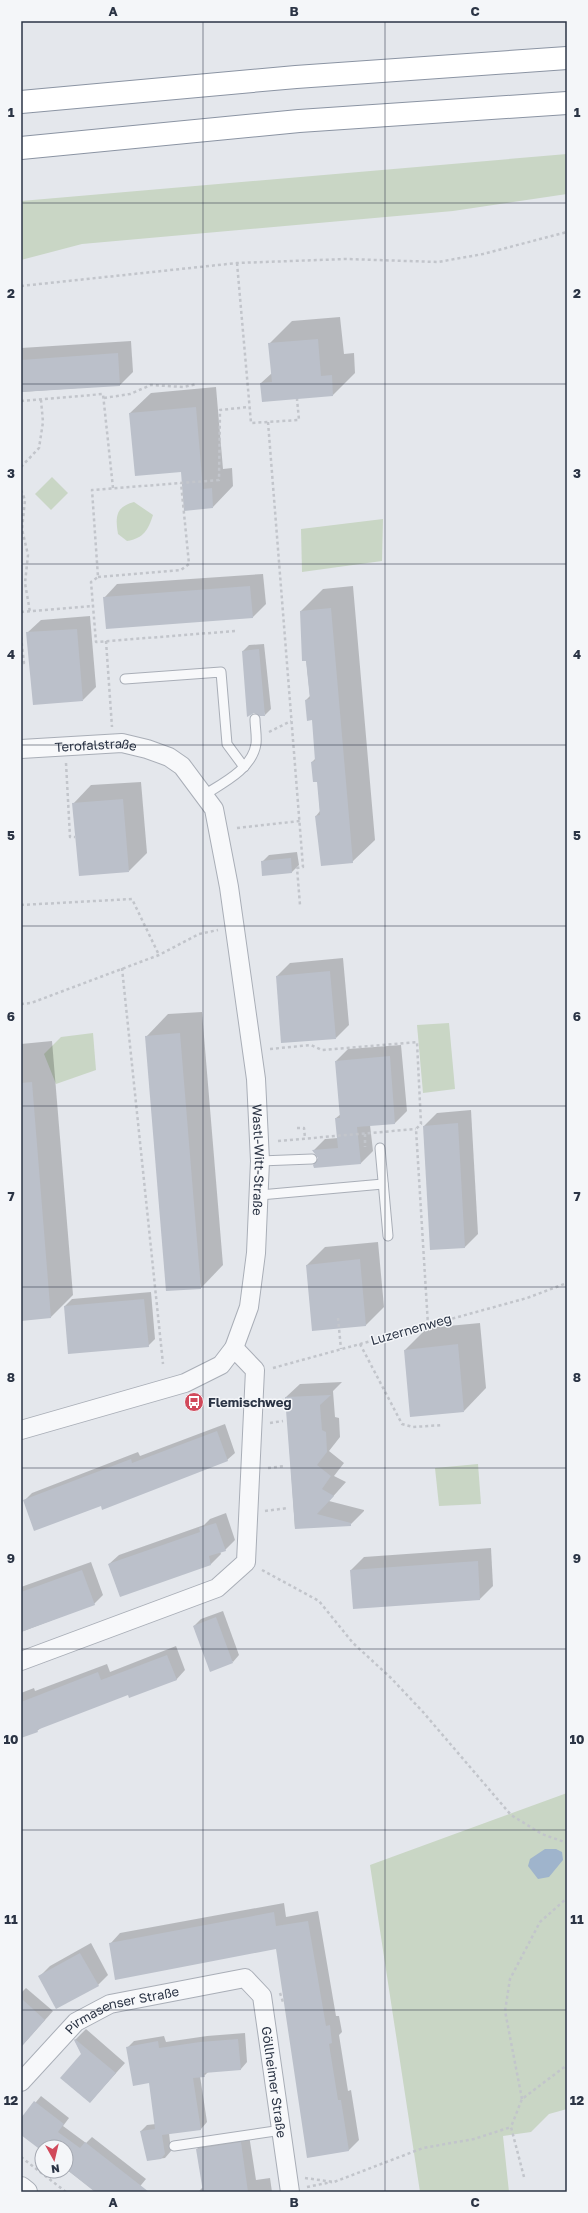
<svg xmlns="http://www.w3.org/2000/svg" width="588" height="2213" font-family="'Golos Text',sans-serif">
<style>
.green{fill:#c9d6c5}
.water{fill:#9fb4cc}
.shadow{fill:#0003}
.building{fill:#bbc0ca}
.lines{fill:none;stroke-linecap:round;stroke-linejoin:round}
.service-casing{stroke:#a9aeb7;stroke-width:11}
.minor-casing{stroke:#a9aeb7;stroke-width:20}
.tertiary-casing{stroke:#a9aeb7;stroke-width:24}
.motorway-casing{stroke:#8b94a3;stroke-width:24}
.path{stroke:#c2c5cb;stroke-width:2.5;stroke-dasharray:3 3;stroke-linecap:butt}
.service{stroke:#f7f8fa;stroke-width:9}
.minor{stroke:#f7f8fa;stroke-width:18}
.tertiary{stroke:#f7f8fa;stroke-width:22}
.motorway{stroke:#fff;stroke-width:22}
.grid{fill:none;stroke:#2b3445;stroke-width:1;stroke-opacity:0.55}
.labels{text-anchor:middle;stroke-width:3;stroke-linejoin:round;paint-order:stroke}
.street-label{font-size:13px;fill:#2b3445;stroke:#f4f6f9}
.poi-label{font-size:13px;font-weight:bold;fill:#2b3445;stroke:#f4f6f9;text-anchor:start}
.neatline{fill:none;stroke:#2b3445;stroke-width:1.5}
.grid-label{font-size:13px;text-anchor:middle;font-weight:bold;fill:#2b3445}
</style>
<rect width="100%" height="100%" fill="#e4e7ec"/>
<g class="green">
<path d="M567,154V194L453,211L82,244L21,260V201Z"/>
<path d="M52,477L68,493L51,510L35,494Z"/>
<path d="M134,502L153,515C148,530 144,538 127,541L118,534C115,516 116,507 134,502Z"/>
<path d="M383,519L382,561L302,572L301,529Z"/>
<path d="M449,1023L455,1089L423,1093L417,1025Z"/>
<path d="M93,1033L96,1070L56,1084L44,1054L61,1037Z"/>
<path d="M478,1464L481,1504L439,1506L435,1468Z"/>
<path d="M567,1793V2109L549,2114L531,2132L503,2136L509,2192H420L370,1865Z"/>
</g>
<path class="water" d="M545,1849H556L562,1852L563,1860L549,1877L538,1879L528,1866L530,1859Z"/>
<g class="shadow">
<path d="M340,317L344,354L354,353L355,373L333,395L261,383L272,373L269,344L292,321Z"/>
<path d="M131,341L133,372L120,385L21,392V348Z"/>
<path d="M216,387L223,469L232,468L233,486L213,507L130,413L151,393Z"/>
<path d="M263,574L266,604L253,617L104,598L117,584Z"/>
<path d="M353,586L375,840L352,862L316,816L320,811L318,781L312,762L316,758L313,719L306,700L310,696L301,611L323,589Z"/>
<path d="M90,616L96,687L83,700L27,633L41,620Z"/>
<path d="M264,644L271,709L265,715L243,651L249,645Z"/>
<path d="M141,782L147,853L129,871L73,804L91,785Z"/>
<path d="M297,852L299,865L292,872L262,862L269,855Z"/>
<path d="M343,958L349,1025L336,1038L277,976L290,963Z"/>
<path d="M202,1012L223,1265L201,1288L146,1037L168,1014Z"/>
<path d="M52,1041L73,1295L51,1317L21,1320V1044Z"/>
<path d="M401,1045L407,1111L395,1123L370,1125L373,1151L361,1163L319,1158L313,1151L325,1139L338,1138L336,1118L341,1114L336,1061L348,1049Z"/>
<path d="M471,1110L478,1234L465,1247L431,1249L424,1126L437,1113Z"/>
<path d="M378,1242L384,1307L366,1325L313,1330L307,1265L325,1247Z"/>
<path d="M151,1292L155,1339L148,1346L65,1306L72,1299Z"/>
<path d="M480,1323L486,1388L464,1411L405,1350L427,1328Z"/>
<path d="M342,1382L333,1391L335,1417L339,1418L340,1437L329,1451L344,1463L334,1476L346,1482L329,1501L364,1510V1511L350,1525L295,1528L286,1397L300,1384Z"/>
<path d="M225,1424L235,1453L227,1460L24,1501L32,1493L138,1452L140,1456Z"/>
<path d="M226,1513L235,1540L225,1550L220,1551L221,1554L211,1564L120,1595L109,1564L119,1555L204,1525L210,1519Z"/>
<path d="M491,1548L493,1586L480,1599L351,1570L364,1557Z"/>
<path d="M91,1562L103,1595L94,1604L21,1632V1587Z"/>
<path d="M223,1611L239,1655L233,1662L194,1626L201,1619Z"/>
<path d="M176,1646L185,1670L176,1680L128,1694L42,1727L37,1731L21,1737V1693L34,1688L35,1691L107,1664L110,1672Z"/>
<path d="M284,1903L286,1917L318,1911L336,2016H339L342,2032L339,2035L348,2091L351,2090L359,2140L349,2150L308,2157L277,1948L110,1944L120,1933Z"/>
<path d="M91,1943L108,1975L98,1985L40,1976L50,1966Z"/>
<path d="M26,1988L53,2011L21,2047V1993Z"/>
<path d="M86,2029L125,2063L90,2102L82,2054L75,2040Z"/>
<path d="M245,2033L247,2062L241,2069L209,2071L204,2076H200L207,2122L201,2129L169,2133L171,2151L165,2158L148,2160L141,2131L147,2125L156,2124L150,2082L128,2047L134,2041L164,2036L166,2042L207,2036Z"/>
<path d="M41,2096L69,2118L63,2126L86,2143L92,2137L146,2179L137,2190L139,2192H96L66,2169V2147H42V2150L21,2134V2120Z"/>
<path d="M249,2135L256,2180L270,2178L272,2192H198L203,2187L197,2149L205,2141Z"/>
</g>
<g class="building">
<path d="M318,339L321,376L332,375L333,396L262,402L260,383L272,382L268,343Z"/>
<path d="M118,353L120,386L21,392V360Z"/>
<path d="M196,407L203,489L212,488L213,508L184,511L181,472L135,476L129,413Z"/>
<path d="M250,586L253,618L106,629L103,597Z"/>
<path d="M331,608L353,863L321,866L315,816L320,815L317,782H313L311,762L315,761L312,720L307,721L305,700L310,699L306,661H302L300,611Z"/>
<path d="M77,629L83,701L33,705L26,632Z"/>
<path d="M259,649L265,716H260L254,713L247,717L242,651Z"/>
<path d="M123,799L129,872L79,876L72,803Z"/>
<path d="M291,858L292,873L262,876L261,861Z"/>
<path d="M330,971L336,1039L281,1043L276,976Z"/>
<path d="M180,1033L201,1289L166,1291L145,1036Z"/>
<path d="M390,1056L395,1124L357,1127L361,1164L314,1168L313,1165L318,1158L312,1150L338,1148L335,1118H340L335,1061Z"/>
<path d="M32,1082L51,1318L21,1321V1083Z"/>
<path d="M458,1123L465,1248L430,1250L423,1126Z"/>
<path d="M360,1259L366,1326L312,1331L306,1265Z"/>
<path d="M144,1299L149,1347L68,1354L64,1306Z"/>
<path d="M458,1344L464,1412L410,1417L404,1350Z"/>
<path d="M331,1395L320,1405L322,1430L326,1432L327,1452L317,1465L331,1476L322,1489L334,1496L317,1514L351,1523V1526L295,1529L285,1397Z"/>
<path d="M217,1431L228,1461L102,1510L101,1506L34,1531L23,1500L131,1459L132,1463Z"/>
<path d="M216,1523L226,1551L209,1556L211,1565L120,1597L108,1564L200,1532L199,1528Z"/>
<path d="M478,1561L480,1600L353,1609L350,1570Z"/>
<path d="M82,1570L95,1605L21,1632V1592Z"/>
<path d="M216,1617L233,1663L210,1672L193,1626Z"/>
<path d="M167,1655L177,1680L129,1698L128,1695L37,1730L38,1732L21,1738V1702L98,1672L101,1680Z"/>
<path d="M274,1912L276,1926L308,1921L326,2026L330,2025L332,2043L329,2044L338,2100H341L349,2151L307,2158L276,1949L115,1980L109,1943Z"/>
<path d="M80,1953L99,1986L56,2009L38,1976Z"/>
<path d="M21,1998L45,2020L21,2047Z"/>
<path d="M75,2039L116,2073L90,2103L60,2078L81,2054L74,2040Z"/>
<path d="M238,2039L241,2070L204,2073L205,2077L193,2078L201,2130L162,2135L165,2154L161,2159L147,2161L140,2131L155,2129L149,2083L133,2086L126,2047L158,2041L159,2048L200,2042Z"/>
<path d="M34,2101L64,2124L58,2132L80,2148L85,2142L149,2192H95L66,2169V2147H42V2151L21,2135V2118Z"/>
<path d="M241,2142L248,2192H203L196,2149Z"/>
</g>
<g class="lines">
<defs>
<g id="service">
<path d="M125,679L221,672L227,744L244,767"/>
<path d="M204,795C223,783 252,769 256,744C257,736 255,727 255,719"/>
<path d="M380,1148L388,1236"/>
<path d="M260,1161L312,1159"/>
<path d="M260,1195L383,1184"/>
<path d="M174,2146L282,2130"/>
</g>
<g id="minor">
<path id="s1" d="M21,749L122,743L147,749L169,757L182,766L214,809L229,887L256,1079L260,1161L256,1253L249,1307L234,1348L221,1365L185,1383L21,1430"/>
<path d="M21,1661L217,1588L246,1562L255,1370L234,1348"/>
<path id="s2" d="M21,2082L76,2022L110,2004L245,1978L262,1996L290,2192"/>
</g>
<path id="tertiary" d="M21,2188L26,2192"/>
<g id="motorway">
<path d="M21,102L296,77L567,58"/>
<path d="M21,148L299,121L567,103"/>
</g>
</defs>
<use href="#service" class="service-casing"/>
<use href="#minor" class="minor-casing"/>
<use href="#tertiary" class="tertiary-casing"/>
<use href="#motorway" class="motorway-casing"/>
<g class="path">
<path d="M237,263L251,423L299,420L297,399"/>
<path d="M21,286L237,263L346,259L438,262L483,254L567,232"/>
<path d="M104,398L130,394L151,385L183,387L197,384"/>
<path d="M21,401L103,394L113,488"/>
<path d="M268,422L303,867L297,868L300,905"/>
<path d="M21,467L39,448L43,422L41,400"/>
<path d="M21,490L25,500L22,529L28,555L25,583L30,612"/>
<path d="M98,577L181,570L189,564L181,483"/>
<path d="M21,612L93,606"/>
<path d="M235,631L96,642L91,582L98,577L92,490L219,480L220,410L249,407"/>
<path d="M21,637L24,663H21"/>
<path d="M106,641L112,727"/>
<path d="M269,732L291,721"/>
<path d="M66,763L70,837H75"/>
<path d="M237,828L300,821"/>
<path d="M21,905L132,899L159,955"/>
<path d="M122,968L163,1364"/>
<path d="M21,1004L31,1003L159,955L199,934L218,930"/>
<path d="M270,1049L311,1045L322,1050L417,1042L421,1124L416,1129L428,1325"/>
<path d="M297,1128H304L305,1138"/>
<path d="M365,1134V1147"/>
<path d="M278,1141L416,1129"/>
<path d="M338,1318L341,1349"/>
<path d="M360,1344L402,1424L413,1427L443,1425"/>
<path d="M273,1368L527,1298L567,1283"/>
<path d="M270,1423L283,1421"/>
<path d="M268,1468L285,1466"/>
<path d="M265,1511L288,1508"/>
<path d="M262,1570L319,1601L353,1643L391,1678L423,1712L511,1815L542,1834L567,1843"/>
<path d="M280,1993L283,2002"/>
<path d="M522,2099L505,2011L510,1979L540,1922L567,1898"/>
<path d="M21,2157L66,2192"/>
<path d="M524,2177L511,2127L522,2099L567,2065"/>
<path d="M305,2178L334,2182L423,2148L474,2139L511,2127"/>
<path d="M307,2187L332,2182"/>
</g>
<use href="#service" class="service"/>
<use href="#minor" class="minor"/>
<use href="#tertiary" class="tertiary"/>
<use href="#motorway" class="motorway"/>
</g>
<path class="grid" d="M203,21V2192M385,21V2192M21,203H567M21,384H567M21,564H567M21,745H567M21,926H567M21,1106H567M21,1287H567M21,1468H567M21,1649H567M21,1830H567M21,2010H567"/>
<defs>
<symbol id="bus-disc" viewBox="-11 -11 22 22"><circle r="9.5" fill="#d1495b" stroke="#f4f6f9"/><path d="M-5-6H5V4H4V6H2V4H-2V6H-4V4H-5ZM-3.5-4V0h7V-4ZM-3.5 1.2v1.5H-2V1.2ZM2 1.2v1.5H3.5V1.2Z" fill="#fff"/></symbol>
</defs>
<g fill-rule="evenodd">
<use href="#bus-disc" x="183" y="1391" width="22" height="22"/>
</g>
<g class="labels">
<g class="street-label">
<text dy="5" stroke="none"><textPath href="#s1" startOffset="75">Terofalstraße</textPath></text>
<text dy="5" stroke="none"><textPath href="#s1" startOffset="574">Wastl-Witt-Straße</textPath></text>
<text transform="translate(411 1329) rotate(-16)" y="5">Luzernenweg</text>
<text dy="5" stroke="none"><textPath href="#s2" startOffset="129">Pirmasenser Straße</textPath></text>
<text dy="5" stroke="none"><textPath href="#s2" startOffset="369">Göllheimer Straße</textPath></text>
</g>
<g class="poi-label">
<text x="208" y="1407">Flemischweg</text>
</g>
</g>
<rect width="588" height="2213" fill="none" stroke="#f4f6f9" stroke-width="44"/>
<g transform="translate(54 2159) rotate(172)"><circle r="19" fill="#f4f6f9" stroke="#a4a8b1"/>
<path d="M0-3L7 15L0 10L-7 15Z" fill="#d1495b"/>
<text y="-6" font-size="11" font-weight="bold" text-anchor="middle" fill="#2b3445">N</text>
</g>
<rect x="22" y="22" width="544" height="2169" class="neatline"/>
<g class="grid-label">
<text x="113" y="16">A</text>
<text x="294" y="16">B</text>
<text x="475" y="16">C</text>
<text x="11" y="117">1</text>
<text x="577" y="117">1</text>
<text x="11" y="298">2</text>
<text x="577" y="298">2</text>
<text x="11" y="478">3</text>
<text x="577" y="478">3</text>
<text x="11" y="659">4</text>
<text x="577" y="659">4</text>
<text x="11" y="840">5</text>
<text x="577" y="840">5</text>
<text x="11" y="1021">6</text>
<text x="577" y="1021">6</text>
<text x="11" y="1201">7</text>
<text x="577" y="1201">7</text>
<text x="11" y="1382">8</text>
<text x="577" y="1382">8</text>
<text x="11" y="1563">9</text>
<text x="577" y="1563">9</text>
<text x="11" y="1744">10</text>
<text x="577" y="1744">10</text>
<text x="11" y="1924">11</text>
<text x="577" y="1924">11</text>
<text x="11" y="2105">12</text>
<text x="577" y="2105">12</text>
<text x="113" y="2207">A</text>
<text x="294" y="2207">B</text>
<text x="475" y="2207">C</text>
</g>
</svg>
